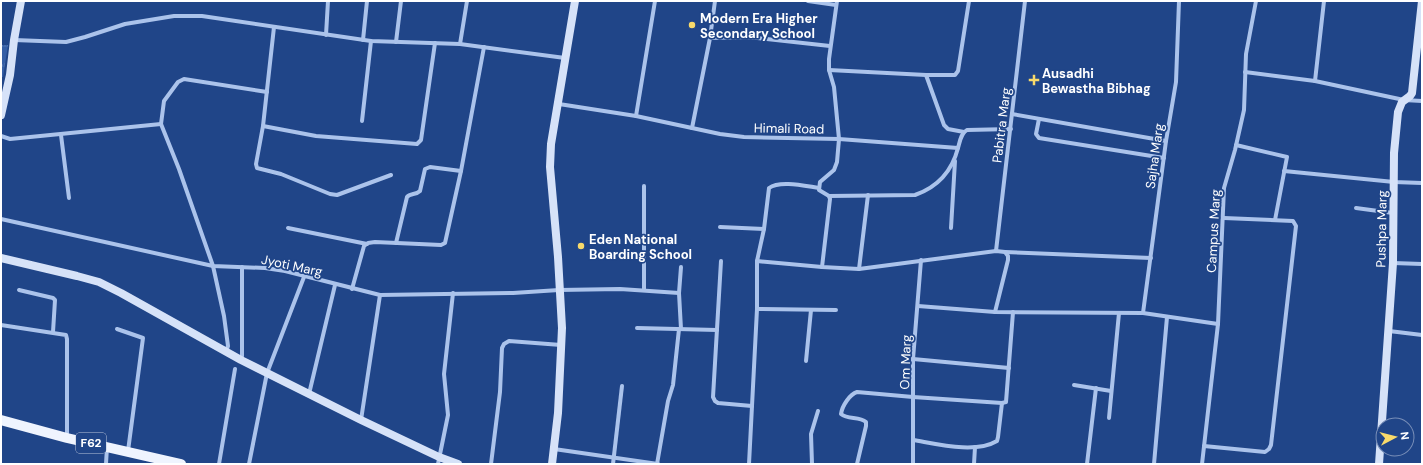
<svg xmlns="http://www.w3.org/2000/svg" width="1423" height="465" font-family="'DM Sans',sans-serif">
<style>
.grass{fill:url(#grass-tufts)}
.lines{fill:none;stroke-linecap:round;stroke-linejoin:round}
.street{stroke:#abc3eb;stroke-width:4}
.secondary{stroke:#d6e2f8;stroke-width:8}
.primary{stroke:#eff4fe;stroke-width:10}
.poi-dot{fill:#f8da6b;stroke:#204588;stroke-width:1.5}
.labels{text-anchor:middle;stroke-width:3.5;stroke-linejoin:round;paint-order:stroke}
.shield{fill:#204588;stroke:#bcc7db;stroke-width:1}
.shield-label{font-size:12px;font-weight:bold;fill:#fff}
.poi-label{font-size:13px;font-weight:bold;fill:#fff;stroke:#204588;text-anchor:start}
.street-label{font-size:13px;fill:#fff;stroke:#204588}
</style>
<defs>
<pattern id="grass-tufts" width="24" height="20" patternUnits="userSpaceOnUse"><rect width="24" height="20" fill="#345ea6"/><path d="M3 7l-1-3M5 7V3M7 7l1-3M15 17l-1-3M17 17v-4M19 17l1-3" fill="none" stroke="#5276b3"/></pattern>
</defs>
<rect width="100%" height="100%" fill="#204588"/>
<path class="grass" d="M1,45H8L3,77H1Z"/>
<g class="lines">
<g class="street">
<path d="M808,1L836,5"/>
<path d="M274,27L263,126L256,164L257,168L281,174L330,194L337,195L391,175"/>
<path d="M326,35L328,1"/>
<path d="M710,38L748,37L830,46"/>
<path d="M14,40L66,42L85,37L125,24L174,16H202L371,41L460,44L565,58"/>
<path d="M363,40L367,1"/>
<path d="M396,42L401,1"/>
<path d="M460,44L467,1"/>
<path d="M829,70L926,75H955L958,71L969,1"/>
<path d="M1245,72L1315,81L1404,100L1422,101"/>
<path d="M926,75L944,125L948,129L964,132"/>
<path d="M1315,81L1324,1"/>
<path d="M559,104L636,116L720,134L744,137L839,139L958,148C960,141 961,133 967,130L1011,129"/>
<path d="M1012,114L1166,141"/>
<path d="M636,116L655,1"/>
<path d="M1039,119L1036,134L1039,138L1164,158"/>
<path d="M362,121L371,41"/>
<path d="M263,126L316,136L417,144L421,140L435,43"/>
<path d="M692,128L710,38L715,1"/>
<path d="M61,135L69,198"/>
<path d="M1,136L10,139L161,124"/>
<path d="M1236,145L1287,157L1275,220"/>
<path d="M1284,171L1394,182L1422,183"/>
<path d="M644,186V290"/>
<path d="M829,196L915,195C938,187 952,171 958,148"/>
<path d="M1356,208L1393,213"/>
<path d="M1,219L213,266L265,268L285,271L380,295L513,293L559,290L620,289L679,293"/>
<path d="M720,227L764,229L757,261V309L749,464"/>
<path d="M288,228L367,244"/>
<path d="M951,228L955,161"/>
<path d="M764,229L769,188C780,180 805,186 819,188"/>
<path d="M396,243L407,197C410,193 416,195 420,191L425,169L430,167L461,171"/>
<path d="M996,251L1025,1"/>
<path d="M1005,252L1151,258"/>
<path d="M721,261L713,397L715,401L718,403L752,406"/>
<path d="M757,261L822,267L859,269L996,251L1005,252L1008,256V260L995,312"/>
<path d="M1393,263L1422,264"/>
<path d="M822,267L830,199L829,196L819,190L820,182L834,170L837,162L839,139L834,87L829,70V59L837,1"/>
<path d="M859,269L868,195"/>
<path d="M352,289L364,246L368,243L375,242L441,245L445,243L461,171L484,47"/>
<path d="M19,290L53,298L55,300L53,332"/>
<path d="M918,306L995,312L1143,313L1218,324"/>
<path d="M757,309L836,310"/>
<path d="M1143,313L1166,141L1176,82L1179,1"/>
<path d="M1,325L66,335L67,339V437"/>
<path d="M637,328L717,330"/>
<path d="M117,329L143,338L128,451"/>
<path d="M681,329L679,293L681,267"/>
<path d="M1389,331L1422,335"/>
<path d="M226,352L228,346L224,316L213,266L179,169L161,124L164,101L178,82L184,79L267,92"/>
<path d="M913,359L1009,368"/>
<path d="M241,360L242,356V267"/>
<path d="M806,361L811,310"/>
<path d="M1074,385L1111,391"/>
<path d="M309,394L335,285"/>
<path d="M1109,418L1119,313"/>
<path d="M361,420L380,295"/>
<path d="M913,440C937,444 975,454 997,441L998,437L1002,403"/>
<path d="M1204,446L1265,452L1269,449L1271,445L1296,226L1293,221L1224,218"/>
<path d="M554,449L658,464"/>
<path d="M106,464L107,447"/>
<path d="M219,464L235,369"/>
<path d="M249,464L267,373L304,277"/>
<path d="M438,464L448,415L444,374L453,293"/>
<path d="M491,464L500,392L502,348L504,344L509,341L561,345"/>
<path d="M613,464L622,386"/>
<path d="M657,464L668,401L673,385L679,329"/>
<path d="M812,464L811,434L818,411"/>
<path d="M857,464L866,426V422C859,416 848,420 841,414C842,406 850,394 857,392L913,397L1002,403L1006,402L1013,312"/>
<path d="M913,464V359L921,260"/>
<path d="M974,464L975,447"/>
<path d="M1087,464L1096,388"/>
<path d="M1154,464L1167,317"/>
<path d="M1202,464L1218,324L1224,188L1235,150L1244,110L1246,54L1256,1"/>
</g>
<g class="secondary">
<path d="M1,115L10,75L14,40L21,1"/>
<path d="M1,258L77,276L99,282L121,293L241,360L361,420L439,457L458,464"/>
<path d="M552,464L558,413L562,328L558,257L550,167L551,144L575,1"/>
<path d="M1379,464L1393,263L1394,153L1398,112L1402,102L1410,96L1412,93L1422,1"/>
</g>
<path class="primary" d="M1,420L67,438L181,464"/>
</g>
<g class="poi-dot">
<circle cx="692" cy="25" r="4"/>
<path d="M1032 74h4v4h4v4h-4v4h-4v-4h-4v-4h4z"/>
<circle cx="581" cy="246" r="4"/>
</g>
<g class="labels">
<rect class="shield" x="76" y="433" width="30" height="20" rx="3"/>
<g class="shield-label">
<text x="91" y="447">F62</text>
</g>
<g class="poi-label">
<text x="700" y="23">Modern Era Higher<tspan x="700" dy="15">Secondary School</tspan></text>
<text x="1042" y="78">Ausadhi<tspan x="1042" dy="15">Bewastha Bibhag</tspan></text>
<text x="589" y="244">Eden National<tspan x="589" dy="15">Boarding School</tspan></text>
</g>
<g class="street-label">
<text transform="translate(1001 125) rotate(-83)" y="5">Pabitra Marg</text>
<text transform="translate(789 128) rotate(1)" y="5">Himali Road</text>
<text transform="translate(1154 156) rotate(-82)" y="5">Sajha Marg</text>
<text transform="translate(1381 229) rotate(-89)" y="5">Pushpa Marg</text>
<text transform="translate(1213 231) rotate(-87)" y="5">Campus Marg</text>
<text transform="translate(292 265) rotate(12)" y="5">Jyoti Marg</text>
<text transform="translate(905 362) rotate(-88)" y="5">Om Marg</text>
</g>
</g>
<rect width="1423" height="465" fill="none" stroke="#ffffff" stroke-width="4"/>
<g transform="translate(1395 437) rotate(83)"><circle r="19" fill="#204588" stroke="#798fb8"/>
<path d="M0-3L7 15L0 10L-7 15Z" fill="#f8da6b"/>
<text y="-6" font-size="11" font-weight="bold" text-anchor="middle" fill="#ffffff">N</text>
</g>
</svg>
